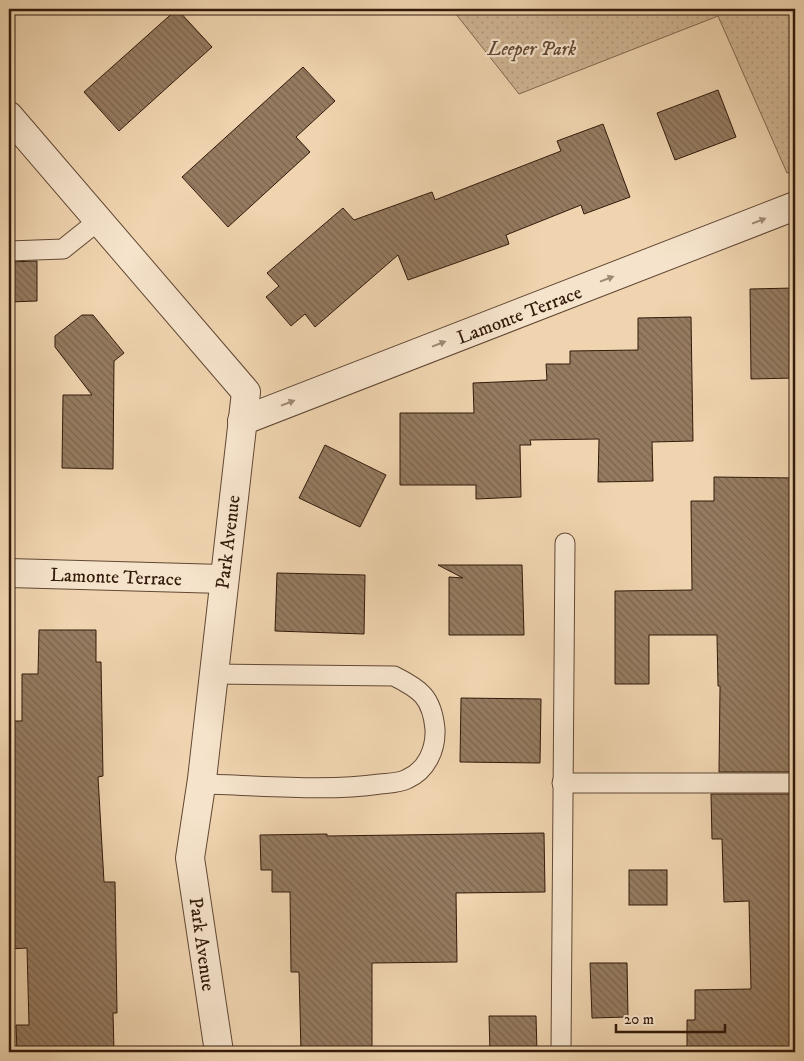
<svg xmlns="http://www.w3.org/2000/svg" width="804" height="1061" font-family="'IM FELL DW Pica',serif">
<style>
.park{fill:url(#park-dots);stroke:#81674f}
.building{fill:url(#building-back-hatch);stroke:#331a0b}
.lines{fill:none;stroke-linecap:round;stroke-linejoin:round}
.service-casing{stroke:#624834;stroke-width:21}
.minor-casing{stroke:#624834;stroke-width:30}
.service{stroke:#f5e3cb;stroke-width:19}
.minor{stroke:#f5e3cb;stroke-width:28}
.oneway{fill:#9e8975}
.labels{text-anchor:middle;stroke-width:4.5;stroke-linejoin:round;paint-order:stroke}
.park-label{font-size:19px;font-style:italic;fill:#624834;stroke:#f5e3cb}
.street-label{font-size:19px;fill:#331a0b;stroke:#f5e3cb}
</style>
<defs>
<pattern id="park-dots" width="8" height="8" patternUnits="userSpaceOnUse" patternTransform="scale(1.25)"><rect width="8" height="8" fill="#cfb493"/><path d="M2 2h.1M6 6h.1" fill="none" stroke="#b29a7d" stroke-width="1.8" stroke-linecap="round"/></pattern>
<pattern id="building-back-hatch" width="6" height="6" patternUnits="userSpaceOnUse" patternTransform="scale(1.25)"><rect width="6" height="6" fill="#957b60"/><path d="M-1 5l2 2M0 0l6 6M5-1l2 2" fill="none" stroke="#7a644d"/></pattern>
</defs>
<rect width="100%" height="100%" fill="#efd4af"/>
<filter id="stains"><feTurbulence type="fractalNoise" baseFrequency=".004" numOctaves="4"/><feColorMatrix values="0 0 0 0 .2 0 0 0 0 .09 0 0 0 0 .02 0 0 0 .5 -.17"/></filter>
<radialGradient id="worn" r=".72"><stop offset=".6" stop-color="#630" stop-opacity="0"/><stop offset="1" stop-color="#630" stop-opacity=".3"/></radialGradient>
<path class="park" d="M452,9H795V170L787,173L718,16L519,94Z"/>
<g class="building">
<path d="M177,9L212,47L119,131L84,92Z"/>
<path d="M303,67L335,101L296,137L310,152L228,227L182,177Z"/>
<path d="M718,90L736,137L675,160L657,113Z"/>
<path d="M603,124L630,197L584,214L581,205L506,235L509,244L408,280L398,255L315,327L305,314L291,326L266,297L279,286L267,273L343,208L354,220L432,192L435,200L561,151L557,141Z"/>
<path d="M37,261V301L9,302V262Z"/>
<path d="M794,288L795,378L751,379L750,289Z"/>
<path d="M82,315H93L124,353L114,361L113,469L62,468L63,395H92L55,347V336Z"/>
<path d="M691,317L693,441L652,442L653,481L598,482L599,439L530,440L531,445H520L521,497L476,499V485H400V413H474L473,383L547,380L546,364H570V351L638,350V318Z"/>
<path d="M325,445L386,475L360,527L299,498Z"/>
<path d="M714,477L795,478V772H719L720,686H718L717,635H649V684H615V591L692,590L691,501H714Z"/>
<path d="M438,565H522L524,635H449V577L463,578Z"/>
<path d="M277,573L365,575L364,634L275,631Z"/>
<path d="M39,630H96V662H101L103,776L98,777L104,882H115L117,1013H113L114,1052H17L16,1025H29L27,948L9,949V721H22V674H38Z"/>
<path d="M461,698L541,699L540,763L460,762Z"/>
<path d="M711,794H795V1052L687,1051V1020H695V990L751,989L749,901L724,902L722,839H712Z"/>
<path d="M544,833L545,892L456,893L457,962L372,963V1052H301L299,972H291L290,892H272V870H261L260,835L327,834V836Z"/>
<rect x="629" y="870" width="38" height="35"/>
<path d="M590,963H627L628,1017L592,1018Z"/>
<path d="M489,1016H536L537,1052H490Z"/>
</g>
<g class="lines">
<defs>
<g id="service">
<path d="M9,251L63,249L98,221"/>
<path d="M562,783H795"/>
<path d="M201,784C257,785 326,792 380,784C389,783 400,783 407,779C426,771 436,750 435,729C432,697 420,689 394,676L212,674"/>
<path d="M561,1052L565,543"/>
</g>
<g id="minor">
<path d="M9,116L246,392L202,779L190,858L219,1052"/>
<path d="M242,421L795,206"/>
<path d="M9,573L223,579"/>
</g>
</defs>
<use href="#service" class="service-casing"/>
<use href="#minor" class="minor-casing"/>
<use href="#service" class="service"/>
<use href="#minor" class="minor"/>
</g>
<defs><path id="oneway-solid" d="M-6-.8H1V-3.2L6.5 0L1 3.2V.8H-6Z" transform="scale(1.25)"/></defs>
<g class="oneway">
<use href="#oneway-solid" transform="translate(759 221) rotate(-21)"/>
<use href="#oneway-solid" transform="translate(607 279) rotate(-21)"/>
<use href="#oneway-solid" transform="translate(439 344) rotate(-21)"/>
<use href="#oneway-solid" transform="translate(288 403) rotate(-21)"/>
</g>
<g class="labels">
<g class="park-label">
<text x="532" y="55">Leeper Park</text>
</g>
<g class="street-label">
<text transform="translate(519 314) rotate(-21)" y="7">Lamonte Terrace</text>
<text transform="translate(227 542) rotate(-83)" y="7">Park Avenue</text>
<text transform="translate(116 576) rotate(2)" y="7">Lamonte Terrace</text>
<text transform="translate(203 944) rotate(82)" y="7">Park Avenue</text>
</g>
</g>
<rect width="804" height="1061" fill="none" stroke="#efd4af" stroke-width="30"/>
<rect x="10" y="10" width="784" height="1041" fill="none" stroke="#331a0b" stroke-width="2.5"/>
<rect x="15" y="15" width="774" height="1031" fill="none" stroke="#331a0b"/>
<path d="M616 1024v8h109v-8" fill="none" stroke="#331a0b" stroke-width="2.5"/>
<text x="624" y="1024" font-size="15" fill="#331a0b" stroke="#f5e3cb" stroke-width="4" paint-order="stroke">20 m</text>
<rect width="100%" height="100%" filter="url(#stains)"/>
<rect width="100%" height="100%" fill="url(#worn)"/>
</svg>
